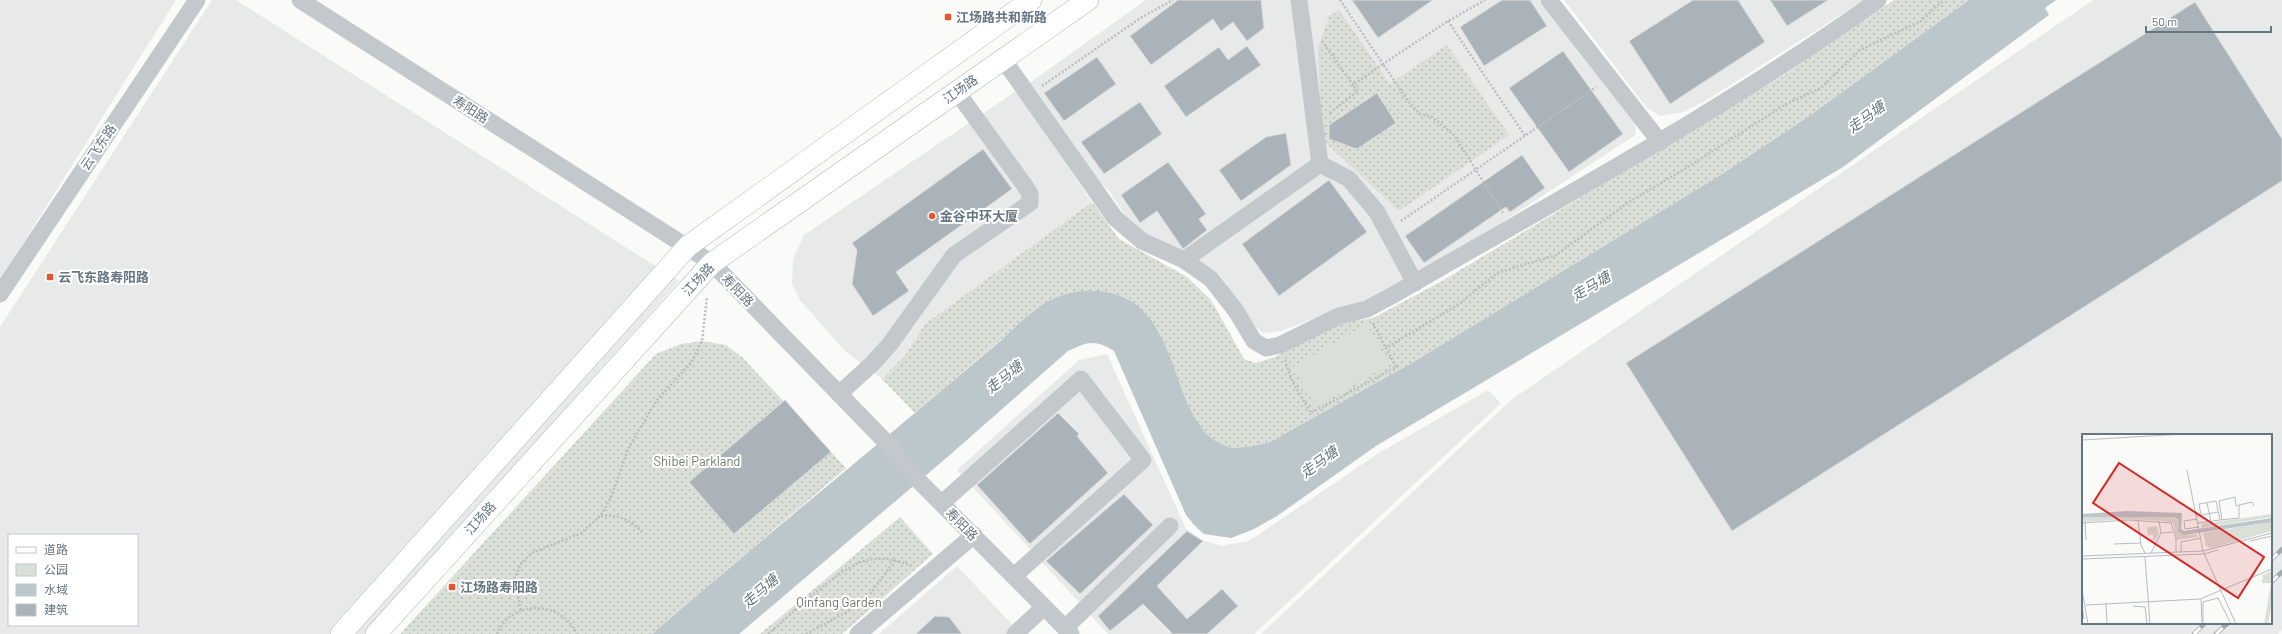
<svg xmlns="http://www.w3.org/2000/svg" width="2282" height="634" font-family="Barlow,'Noto Sans SC',sans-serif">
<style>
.built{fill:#e8e9e9;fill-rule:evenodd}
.green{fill:url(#green-dots)}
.pitch{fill:#dadfd7}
.water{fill:#bbc7cb}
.building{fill:#aab3b9;stroke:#dcdcda}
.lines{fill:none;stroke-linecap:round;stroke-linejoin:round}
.major-casing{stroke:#b5babe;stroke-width:22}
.path{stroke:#bbbfc2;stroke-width:2.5;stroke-dasharray:2 2;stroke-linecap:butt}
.minor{stroke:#c3c8cc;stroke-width:17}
.major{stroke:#fff;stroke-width:21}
.rail-casing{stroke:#a2aab0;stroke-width:4.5}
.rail{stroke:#fff;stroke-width:3;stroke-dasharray:9;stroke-linecap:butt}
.poi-dot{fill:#e4572e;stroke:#fff;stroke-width:1.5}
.labels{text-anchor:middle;stroke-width:4;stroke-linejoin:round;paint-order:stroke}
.poi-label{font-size:13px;font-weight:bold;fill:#657683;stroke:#fff;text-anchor:start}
.street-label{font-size:13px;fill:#657683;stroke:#fff}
.park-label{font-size:13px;fill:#687a64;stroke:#fff}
.water-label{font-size:14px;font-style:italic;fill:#60757c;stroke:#fff}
.inset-road{fill:none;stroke:#b5bdc2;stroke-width:1}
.view{fill:#d62828;fill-opacity:0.15;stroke:#d62828;stroke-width:2}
.inset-edge{fill:none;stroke:#657683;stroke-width:2}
</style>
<defs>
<pattern id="green-dots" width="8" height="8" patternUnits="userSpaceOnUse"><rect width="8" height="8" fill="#dadfd7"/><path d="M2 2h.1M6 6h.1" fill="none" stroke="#b4b9b4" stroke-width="1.8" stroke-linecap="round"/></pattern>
</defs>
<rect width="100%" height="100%" fill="#fafaf8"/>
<g class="built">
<path d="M0,0H176L0,280Z"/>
<path d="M212,0H236L679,281L365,634H0V327ZM9,535H137V625H9Z"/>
<path d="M1146,0H1539L1632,120L1636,128L1635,135L1509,218L1366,304L1331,312L1281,331L1262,333L1251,321L1220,275L1202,263L1133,228L1108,189L1097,182L1028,84Z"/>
<path d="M1564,0H1864L1707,100L1684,112L1660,116L1647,108Z"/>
<path d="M2093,0H2282V629L2278,634H1261L1511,400ZM2083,435H2271V623H2083Z"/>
<path d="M1016,91L1092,202L925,324L907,353L882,379L846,352L799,299L792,284L793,259L804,235Z"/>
<path d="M1107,354L1186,529L1199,539L1221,546L1249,541L1379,453L1488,390L1501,403L1254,634H1108L957,470L1079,360Z"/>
<path d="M957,566L1021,634H879Z"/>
</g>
<g class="green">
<path d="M1894,0H1969L1812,114L1719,176L1410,364L1268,443L1244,449L1223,446L1203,433L1194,418L1159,332L1039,307L915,413L882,379L907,353L925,324L1092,202L1119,239L1187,277L1211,300L1244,359L1256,363L1275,357L1319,332L1347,322L1373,318L1442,281L1781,77Z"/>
<path d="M1339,10L1390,84L1447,45L1509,135L1399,211L1322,139L1318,48L1329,17Z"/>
<path d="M702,341L726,345L743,358L846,468L652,634H400L656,354L681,344Z"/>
<path d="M900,517L933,554L842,634H760Z"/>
</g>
<path class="pitch" d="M1366,324L1390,364L1316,407L1293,367Z"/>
<path class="water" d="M1969,0H2056L2045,8L2049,15L1843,167L1376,446L1277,516L1254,529L1231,538L1204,534L1194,525L1186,515L1114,351C1094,339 1088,342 1068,351L951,454L739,634H652C739,559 827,486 915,413C943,390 970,366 998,343C1011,331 1024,318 1038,308C1057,294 1082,288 1105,292C1184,304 1168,422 1223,445C1237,451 1253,446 1268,443L1410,364L1719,176L1812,114Z"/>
<g class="building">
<path d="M1178,0H1261L1264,28L1247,41L1233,22L1221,31L1213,19L1151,65L1130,36Z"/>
<path d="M1352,0H1433L1378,38Z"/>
<path d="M1502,0H1530L1547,26L1484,66L1460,27Z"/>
<path d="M1693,0H1738L1765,42L1670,104L1629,41Z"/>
<path d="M1770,0H1828L1787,26Z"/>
<path d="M2195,2L2282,139V181L1732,531L1626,363Z"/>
<path d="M1247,46L1261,65L1186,117L1164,86L1219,47L1228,60Z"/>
<path d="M1563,51L1623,134L1569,172L1509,88Z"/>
<path d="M1097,57L1116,84L1064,121L1044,93Z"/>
<path d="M1377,93L1396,123L1357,149L1329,139V125Z"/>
<path d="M1140,102L1162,134L1104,174L1081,142Z"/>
<path d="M1286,133L1291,165L1241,201L1219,170L1266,137Z"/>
<path d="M983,149L1012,189L896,272L909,291L873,316L852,284L857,250L852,243Z"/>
<path d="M1522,155L1545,188L1510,212L1506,207L1424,263L1405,236Z"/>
<path d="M1168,162L1206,214L1199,219L1207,230L1183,249L1157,211L1140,223L1121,195Z"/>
<path d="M1329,180L1367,232L1279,296L1242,244Z"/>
<path d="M785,400L831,452L734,534L689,482Z"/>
<path d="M1058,413L1079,434L1077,436L1108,473L1030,544L977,485Z"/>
<path d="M1124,494L1153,525L1080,594L1046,561Z"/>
<path d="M1187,531L1203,541L1157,586L1187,619L1222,589L1238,606L1207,634H1170L1172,633L1143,604L1110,631L1098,616Z"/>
<path d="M935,616L949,617L962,634H916Z"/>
</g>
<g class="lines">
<defs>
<g id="major">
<path d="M341,634L688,246L1031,0"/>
<path d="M376,634L712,263L1088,0"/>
</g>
</defs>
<use href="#major" class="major-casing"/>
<g class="path">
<path d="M1340,0L1383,64L1448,21L1485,0"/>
<path d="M1448,21L1525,136"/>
<path d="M1322,41L1353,85L1383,64L1408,101L1420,114L1432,117L1454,135L1503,213"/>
<path d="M1042,86L1142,17L1173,0"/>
<path d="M1330,113L1358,91L1353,85"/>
<path d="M1401,221L1596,87"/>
<path d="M1373,323L1386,348"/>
<path d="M1285,360L1292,381L1311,413L1396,367L1386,348L1459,304L1497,273L1556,255L1629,202L1691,165L1786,104L1821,88L1860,50L1921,21L1944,0"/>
<path d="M601,516C617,513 631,521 642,532"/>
<path d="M521,610L514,579L521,564L532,553L581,533L600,516L609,502L629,447L657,400L691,363L702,341L707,297"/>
<path d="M497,634C511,599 562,600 577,634"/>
<path d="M768,634C788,617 844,563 868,560C884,557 898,560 912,566"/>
<path d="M806,634L854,608L868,597L895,560"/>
</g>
<g class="minor">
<path d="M300,0L712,263L882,438L919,481L1071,634"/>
<path d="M1299,0L1320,164"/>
<path d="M1549,0L1660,142"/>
<path d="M1003,59L1115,218L1142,241L1184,260L1211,279L1236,311L1254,341L1266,348L1280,345L1339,316L1367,309L1395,294C1558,199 1725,110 1878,0"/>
<path d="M1320,164L1349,179L1377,212L1415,283"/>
<path d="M1184,260L1320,164"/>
<path d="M0,294L197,0"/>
<path d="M839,394L872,364L890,344L954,255L1030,203V194L1025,186L957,92"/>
<path d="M942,503L1081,379L1143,460L1014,576"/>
<path d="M1065,628L1170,526"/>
<path d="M858,634L974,535"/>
<path d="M1015,634L1044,607"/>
</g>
<use href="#major" class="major"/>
<defs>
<g id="rail">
<path d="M2271,560L2282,549"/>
<path d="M2271,582L2282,572"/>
<path d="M2194,634L2205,623"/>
<path d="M2216,634L2228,623"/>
</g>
</defs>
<use href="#rail" class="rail-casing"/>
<use href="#rail" class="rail"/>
</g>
<g class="poi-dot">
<rect x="944" y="13" width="8" height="8" rx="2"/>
<circle cx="932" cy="216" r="4"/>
<rect x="46" y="273" width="8" height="8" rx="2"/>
<rect x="448" y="583" width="8" height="8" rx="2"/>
</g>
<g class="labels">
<g class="poi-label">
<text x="956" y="22">江场路共和新路</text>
<text x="940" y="221">金谷中环大厦</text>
<text x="58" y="282">云飞东路寿阳路</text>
<text x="460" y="592">江场路寿阳路</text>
</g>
<g class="street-label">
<text transform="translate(960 89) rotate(-35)" y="5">江场路</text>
<text transform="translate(471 109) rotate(32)" y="5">寿阳路</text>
<text transform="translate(98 147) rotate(-56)" y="5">云飞东路</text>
<text transform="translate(698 279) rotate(-47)" y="5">江场路</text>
<text transform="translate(738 290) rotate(46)" y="5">寿阳路</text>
<text transform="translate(480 518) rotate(-48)" y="5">江场路</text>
<text transform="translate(962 524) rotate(45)" y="5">寿阳路</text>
</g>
<g class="park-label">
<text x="697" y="466">Shibei Parkland</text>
<text x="839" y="607">Qinfang Garden</text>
</g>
<g class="water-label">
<text transform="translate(1866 117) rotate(-36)" y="5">走马塘</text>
<text transform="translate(1591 286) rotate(-31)" y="5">走马塘</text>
<text transform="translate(1004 377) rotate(-39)" y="5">走马塘</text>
<text transform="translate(1319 462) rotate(-36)" y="5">走马塘</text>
<text transform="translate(760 591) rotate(-41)" y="5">走马塘</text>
</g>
</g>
<g transform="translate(2082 434)">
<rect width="190" height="190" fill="#fafaf8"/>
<path d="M190,80V83L120,94L119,90ZM54,81L93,83L97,86L96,95L102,101L115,100V103L95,106L91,89L81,87L46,85L0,88V83ZM190,88V97L129,114L124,112L121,99ZM75,92L77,100L71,108V101H66L65,93ZM190,137V169L186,190H182L189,149H180L181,141Z" fill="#dadfd7"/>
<path d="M45,77L100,79L99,95L102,97L190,84V88L102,101L96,97L97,86L93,83H0V80Z" fill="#bbc7cb"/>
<path class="inset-road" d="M0,6L102,0M105,36L121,117L154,190M125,69L129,88M157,71L170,68L172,72M119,81L117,70L134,67L138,86M114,82L136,78M115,85L102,87L103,95L117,93M56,86L59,111L63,119M3,88L4,106M0,89L47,86L89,89L94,104V118M116,89L138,86L157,84V71L154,72L153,63L137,67L140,86M79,99L91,98M168,107L190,102M32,110L58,109M99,118V108L119,104M69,119L79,99L77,87M0,122L121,117L190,99M63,123L68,190M0,125L122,120L136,116M0,156L6,190M119,165L120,190M24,169L25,190M0,171L2,185M4,171L118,165L190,135M51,172L63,173L65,190M121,190V168L136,164L149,190"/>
<path class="view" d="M37,29L182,123L156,164L11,69Z"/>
<rect width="190" height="190" class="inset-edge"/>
</g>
<rect x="8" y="534" width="130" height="92" fill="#ffffff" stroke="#c1c8cd"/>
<rect x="16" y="547" width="20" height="6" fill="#ffffff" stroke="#c1c8cd"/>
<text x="44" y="554" font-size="12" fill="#657683">道路</text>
<rect x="16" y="564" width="20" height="12" fill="#dadfd7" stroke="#c1c8cd"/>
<text x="44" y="574" font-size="12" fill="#657683">公园</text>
<rect x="16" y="584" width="20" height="12" fill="#bbc7cb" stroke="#c1c8cd"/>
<text x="44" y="594" font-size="12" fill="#657683">水域</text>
<rect x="16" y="604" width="20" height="12" fill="#aab3b9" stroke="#c1c8cd"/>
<text x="44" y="614" font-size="12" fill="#657683">建筑</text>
<path d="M2146 26v6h125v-6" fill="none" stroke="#657683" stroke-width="2"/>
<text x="2152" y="26" font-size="12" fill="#657683" stroke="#ffffff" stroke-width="3" paint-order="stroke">50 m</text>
</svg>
